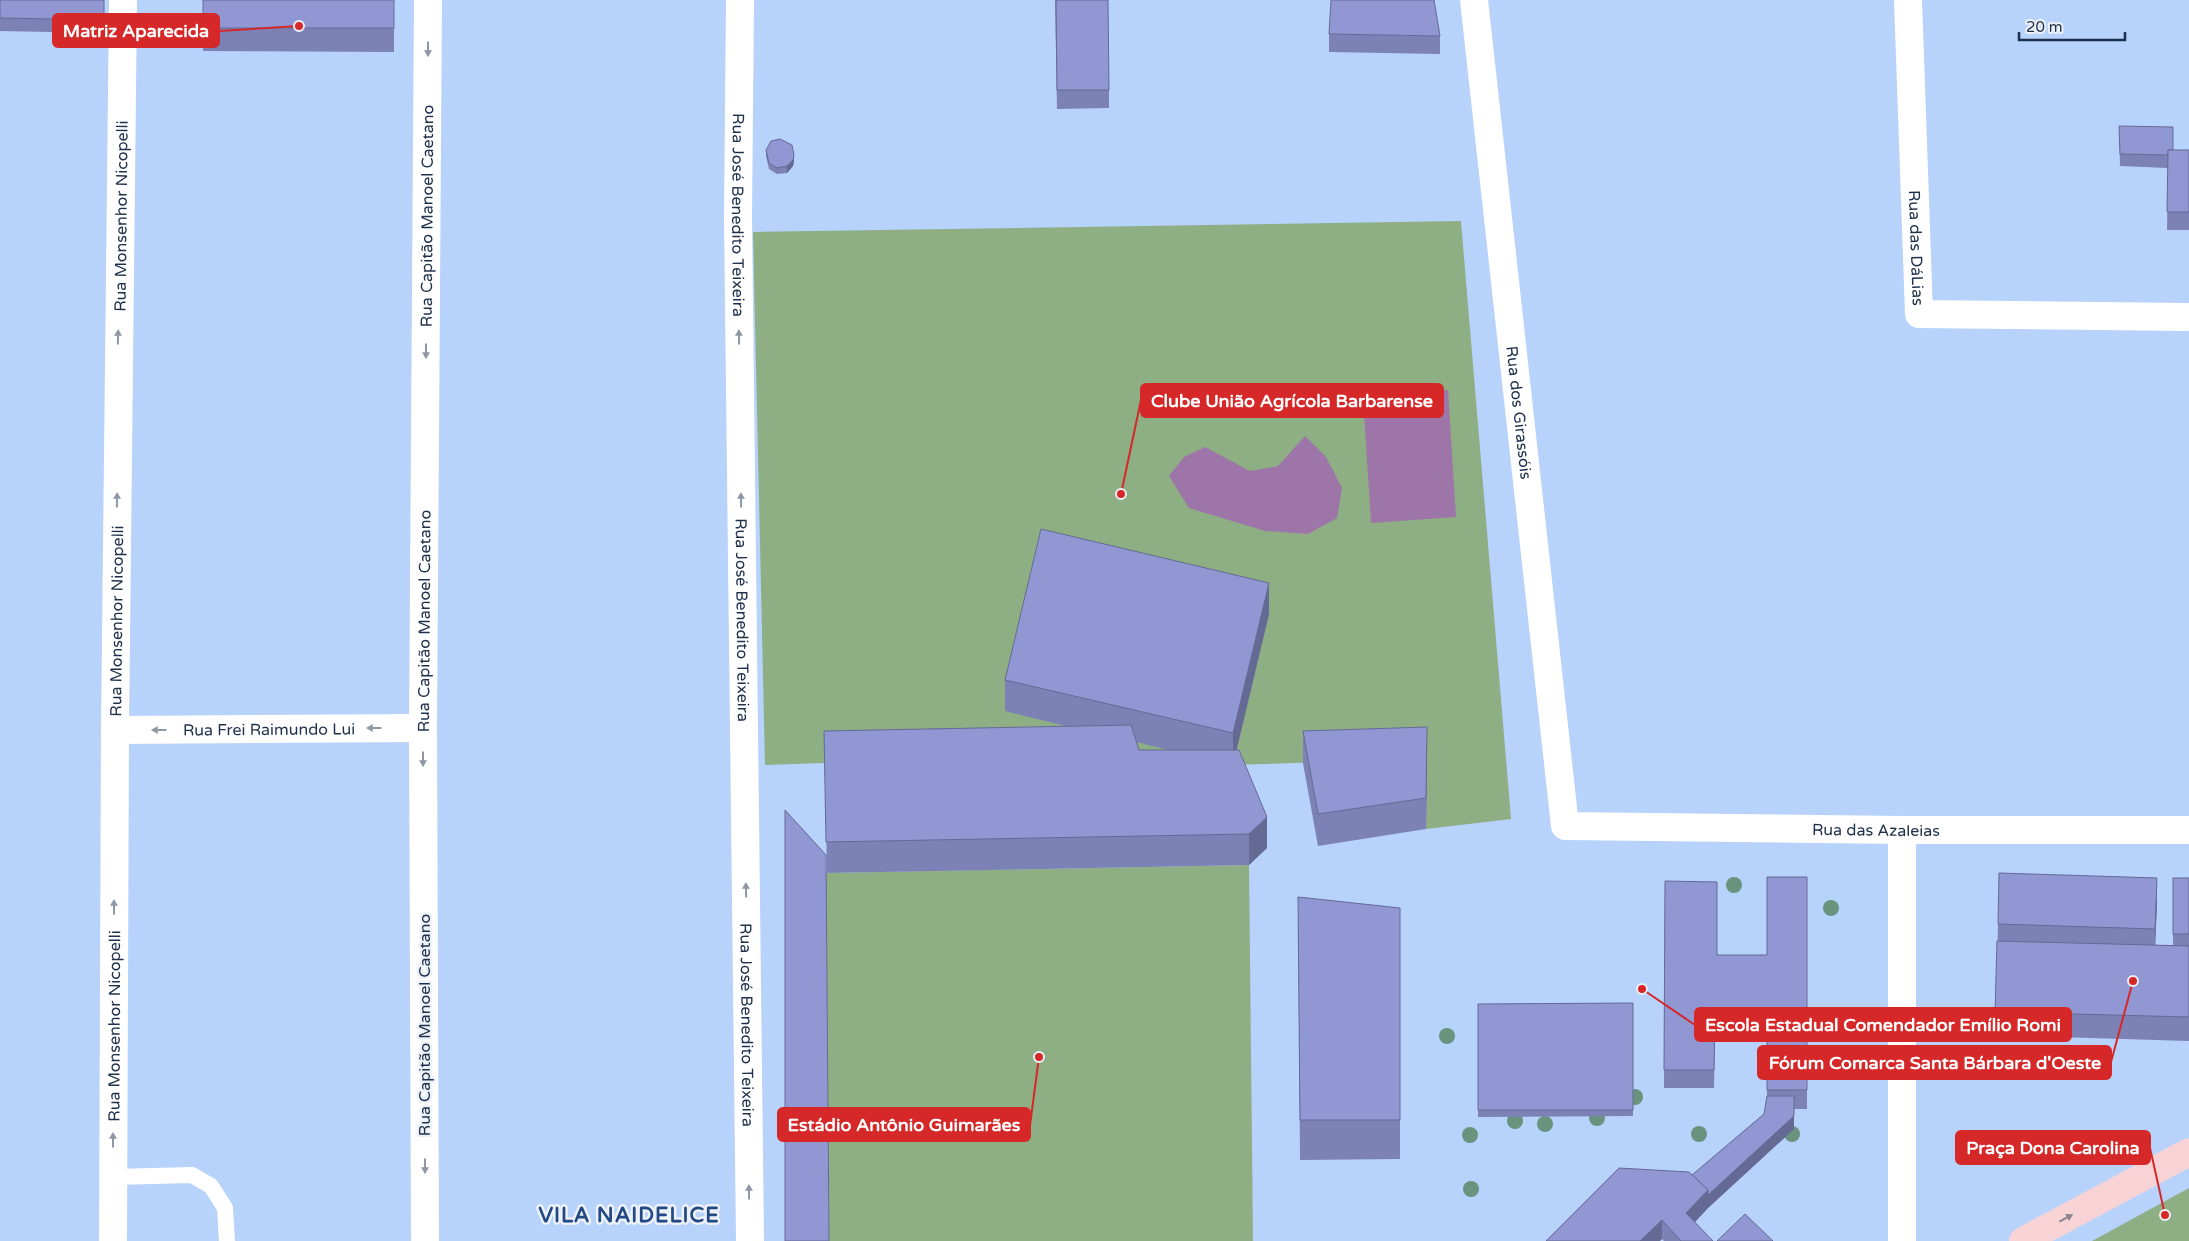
<svg xmlns="http://www.w3.org/2000/svg" width="2189" height="1241" font-family="'Varela Round',sans-serif">
<style>
.green{fill:#8eae84}
.water{fill:#9d75a8}
.lines{fill:none;stroke-linecap:round;stroke-linejoin:round}
.lane{stroke:#fff;stroke-width:16}
.street{stroke:#fff;stroke-width:28}
.secondary{stroke:#f8d3d5;stroke-width:28}
.tree{fill:#69937d}
.wall{fill:#7c82b5;fill-rule:evenodd}
.shaded-wall{fill:#656a94}
.building{fill:#9097d3;stroke:#656a94}
.oneway{fill:#8e98a5}
.oneway2{fill:#8b8290}
.labels{text-anchor:middle;stroke-width:5;stroke-linejoin:round;paint-order:stroke}
.street-label{font-size:16px;fill:#1e304b;stroke:#edf1f8}
.district-label{font-size:21px;font-weight:bold;letter-spacing:1px;fill:#224984;stroke:#edf1f8}
.leader{fill:none;stroke:#d62828;stroke-width:2}
.callout-dot{fill:#d62828;stroke:#edf1f8;stroke-width:2}
.callout{fill:#d62828;stroke:#d62828;stroke-width:2}
.callout-label{font-size:18px;text-anchor:middle;font-weight:bold;fill:#fff}
</style>
<rect width="100%" height="100%" fill="#b7d2fb"/>
<g class="green">
<path d="M1461,221L1511,819L1426,829L1427,759L1233,765L824,763L765,765L753,232Z"/>
<path d="M1249,865L1253,1241H829L826,873Z"/>
<path d="M2189,1188V1241H2092Z"/>
</g>
<g class="water">
<path d="M1448,390L1456,517L1371,523L1363,396Z"/>
<path d="M1305,436L1326,457L1342,488L1337,518L1308,534L1265,531L1189,508L1169,476L1184,457L1205,447L1250,471L1278,466Z"/>
</g>
<g class="lines">
<path class="lane" d="M113,1177L192,1175L211,1186L225,1208L227,1241"/>
<g class="street">
<path id="s1" d="M740,0L738,218L750,1241"/>
<path id="s2" d="M1474,0L1565,826L1902,830H2189"/>
<path id="s3" d="M1908,0L1919,314L2189,317"/>
<path id="s4" d="M115,730L423,728"/>
<path d="M1902,830V1241"/>
<path id="s5" d="M113,1241L115,730L123,0"/>
<path id="s6" d="M425,1241L423,728L428,0"/>
</g>
<path class="secondary" d="M2023,1241L2189,1152"/>
</g>
<g class="tree">
<circle cx="1734" cy="885" r="8"/>
<circle cx="1831" cy="908" r="8"/>
<circle cx="1447" cy="1036" r="8"/>
<circle cx="1635" cy="1097" r="8"/>
<circle cx="1597" cy="1118" r="8"/>
<circle cx="1515" cy="1121" r="8"/>
<circle cx="1545" cy="1124" r="8"/>
<circle cx="1699" cy="1134" r="8"/>
<circle cx="1792" cy="1134" r="8"/>
<circle cx="1470" cy="1135" r="8"/>
<circle cx="1471" cy="1189" r="8"/>
</g>
<g class="wall">
<path d="M0,0H104V33L0,31Z"/>
<path d="M203,0H394V52L203,51Z"/>
<path d="M1055,0L1109,90V108L1057,109Z"/>
<path d="M1329,34L1440,36V54L1329,52Z"/>
<path d="M2119,126L2173,150H2189V230H2167L2168,168L2120,166Z"/>
<path d="M766,150L794,161L793,166L787,173L777,174L769,169L766,156Z"/>
<path d="M1269,614L1236,750L1267,848L1249,865L827,873L824,731L1070,727L1005,711V680ZM1137,742L1152,746L1169,750H1139Z"/>
<path d="M1303,731L1427,759L1426,829L1318,846L1303,763Z"/>
<path d="M1807,877V1109H1794V1129L1708,1208L1694,1222L1713,1241H1664L1662,1239L1546,1241L1692,1175L1764,1114L1767,1096V1030H1715L1714,1088H1664L1665,881L1717,955H1767Z"/>
<path d="M2173,878H2189V1041L1995,1035L1998,924L2157,901L2155,945H2173Z"/>
<path d="M1298,897L1400,908V1159L1300,1160Z"/>
<path d="M1633,1003V1116L1478,1117V1004Z"/>
</g>
<g class="shaded-wall">
<path d="M794,155V161L793,166L787,173V166Z"/>
<path d="M1269,583V614L1233,765V733Z"/>
<path d="M1427,727V759L1426,829V798Z"/>
<path d="M1267,817V848L1249,865V834Z"/>
<path d="M2157,878V901L2155,952V929Z"/>
<path d="M1794,1096V1129L1708,1208L1686,1232V1213Z"/>
<path d="M1662,1220V1239L1660,1241H1640Z"/>
</g>
<g class="building">
<path d="M0,0H104V20L0,18Z"/>
<rect x="203" y="0" width="191" height="28"/>
<path d="M1056,0H1108L1109,90H1057Z"/>
<path d="M1331,0H1434L1440,36L1329,34Z"/>
<path d="M2119,126L2173,127V150H2168V155L2120,154Z"/>
<path d="M780,139L792,145L794,155L793,160L787,166L777,168L769,163L766,150L771,141Z"/>
<path d="M2168,150H2189V212H2167Z"/>
<path d="M1041,529L1269,583L1233,733L1005,680Z"/>
<path d="M1131,725L1139,750H1239L1267,817L1249,834L826,842L824,731Z"/>
<path d="M1427,727L1426,798L1318,814L1303,731Z"/>
<path d="M785,810L826,855L829,1241H785Z"/>
<path d="M1999,873L2157,878L2155,929L1998,924Z"/>
<path d="M1767,877H1807V1090H1767V1012H1715L1714,1070H1664L1665,881L1717,882V955H1767Z"/>
<rect x="2173" y="878" width="16" height="56"/>
<path d="M1298,897L1400,908V1120H1300Z"/>
<path d="M1997,941L2189,946V1017L1995,1012Z"/>
<path d="M1633,1003V1110H1478V1004Z"/>
<path d="M1767,1096H1794V1116L1708,1195V1190L1692,1175L1764,1114Z"/>
<path d="M1619,1168L1689,1172L1708,1190L1686,1213L1713,1241H1681L1662,1220L1640,1241H1546Z"/>
<path d="M1745,1214L1773,1241H1717Z"/>
</g>
<defs><path id="oneway-solid" d="M-6-.8H1V-3.2L6.5 0L1 3.2V.8H-6Z" transform="scale(1.25)"/></defs>
<g class="oneway">
<use href="#oneway-solid" transform="translate(428 49) rotate(90)"/>
<use href="#oneway-solid" transform="translate(118 337) rotate(-89)"/>
<use href="#oneway-solid" transform="translate(739 337) rotate(-91)"/>
<use href="#oneway-solid" transform="translate(426 351) rotate(90)"/>
<use href="#oneway-solid" transform="translate(117 500) rotate(-89)"/>
<use href="#oneway-solid" transform="translate(741 500) rotate(-91)"/>
<use href="#oneway-solid" transform="translate(374 728) rotate(180)"/>
<use href="#oneway-solid" transform="translate(159 730) rotate(180)"/>
<use href="#oneway-solid" transform="translate(423 759) rotate(90)"/>
<use href="#oneway-solid" transform="translate(746 890) rotate(-91)"/>
<use href="#oneway-solid" transform="translate(114 907) rotate(-90)"/>
<use href="#oneway-solid" transform="translate(113 1140) rotate(-90)"/>
<use href="#oneway-solid" transform="translate(425 1166) rotate(90)"/>
<use href="#oneway-solid" transform="translate(749 1192) rotate(-91)"/>
</g>
<use class="oneway2" href="#oneway-solid" transform="translate(2066 1218) rotate(-28)"/>
<g class="labels">
<g class="street-label">
<text dy="6" stroke="none"><textPath href="#s5" startOffset="1025">Rua Monsenhor Nicopelli</textPath></text>
<text dy="6" stroke="none"><textPath href="#s6" startOffset="1025">Rua Capitão Manoel Caetano</textPath></text>
<text dy="6" stroke="none"><textPath href="#s1" startOffset="215">Rua José Benedito Teixeira</textPath></text>
<text dy="6" stroke="none"><textPath href="#s3" startOffset="248">Rua das DáLias</textPath></text>
<text dy="6" stroke="none"><textPath href="#s2" startOffset="415">Rua dos Girassóis</textPath></text>
<text dy="6" stroke="none"><textPath href="#s5" startOffset="620">Rua Monsenhor Nicopelli</textPath></text>
<text dy="6" stroke="none"><textPath href="#s6" startOffset="620">Rua Capitão Manoel Caetano</textPath></text>
<text dy="6" stroke="none"><textPath href="#s1" startOffset="620">Rua José Benedito Teixeira</textPath></text>
<text dy="6" stroke="none"><textPath href="#s4" startOffset="154">Rua Frei Raimundo Lui</textPath></text>
<text dy="6" stroke="none"><textPath href="#s2" startOffset="1142">Rua das Azaleias</textPath></text>
<text dy="6" stroke="none"><textPath href="#s5" startOffset="215">Rua Monsenhor Nicopelli</textPath></text>
<text transform="translate(424 1025) rotate(-90)" y="6">Rua Capitão Manoel Caetano</text>
<text dy="6" stroke="none"><textPath href="#s1" startOffset="1025">Rua José Benedito Teixeira</textPath></text>
</g>
<g class="district-label">
<text x="629" y="1222">VILA NAIDELICE</text>
</g>
</g>
<path class="leader" d="M299 26L219 31M1121 494L1141 400M1642 989L1695 1025M2133 981L2111 1062M1039 1057L1030 1125M2165 1215L2150 1148"/>
<g class="callout-dot">
<circle cx="299" cy="26" r="5"/>
<circle cx="1121" cy="494" r="5"/>
<circle cx="1642" cy="989" r="5"/>
<circle cx="2133" cy="981" r="5"/>
<circle cx="1039" cy="1057" r="5"/>
<circle cx="2165" cy="1215" r="5"/>
</g>
<g class="callout">
<rect x="53" y="14" width="166" height="33" rx="5"/>
<rect x="1141" y="384" width="302" height="33" rx="5"/>
<rect x="1695" y="1008" width="376" height="33" rx="5"/>
<rect x="1758" y="1046" width="353" height="33" rx="5"/>
<rect x="778" y="1108" width="252" height="33" rx="5"/>
<rect x="1956" y="1131" width="194" height="33" rx="5"/>
</g>
<g class="callout-label">
<text x="136" y="37">Matriz Aparecida</text>
<text x="1292" y="407">Clube União Agrícola Barbarense</text>
<text x="1883" y="1031">Escola Estadual Comendador Emílio Romi</text>
<text x="1935" y="1069">Fórum Comarca Santa Bárbara d'Oeste</text>
<text x="904" y="1131">Estádio Antônio Guimarães</text>
<text x="2053" y="1154">Praça Dona Carolina</text>
</g>
<path d="M2019 32v8h106v-8" fill="none" stroke="#1e304b" stroke-width="2.5"/>
<text x="2026" y="32" font-size="15" fill="#1e304b" stroke="#edf1f8" stroke-width="4" paint-order="stroke">20 m</text>
</svg>
